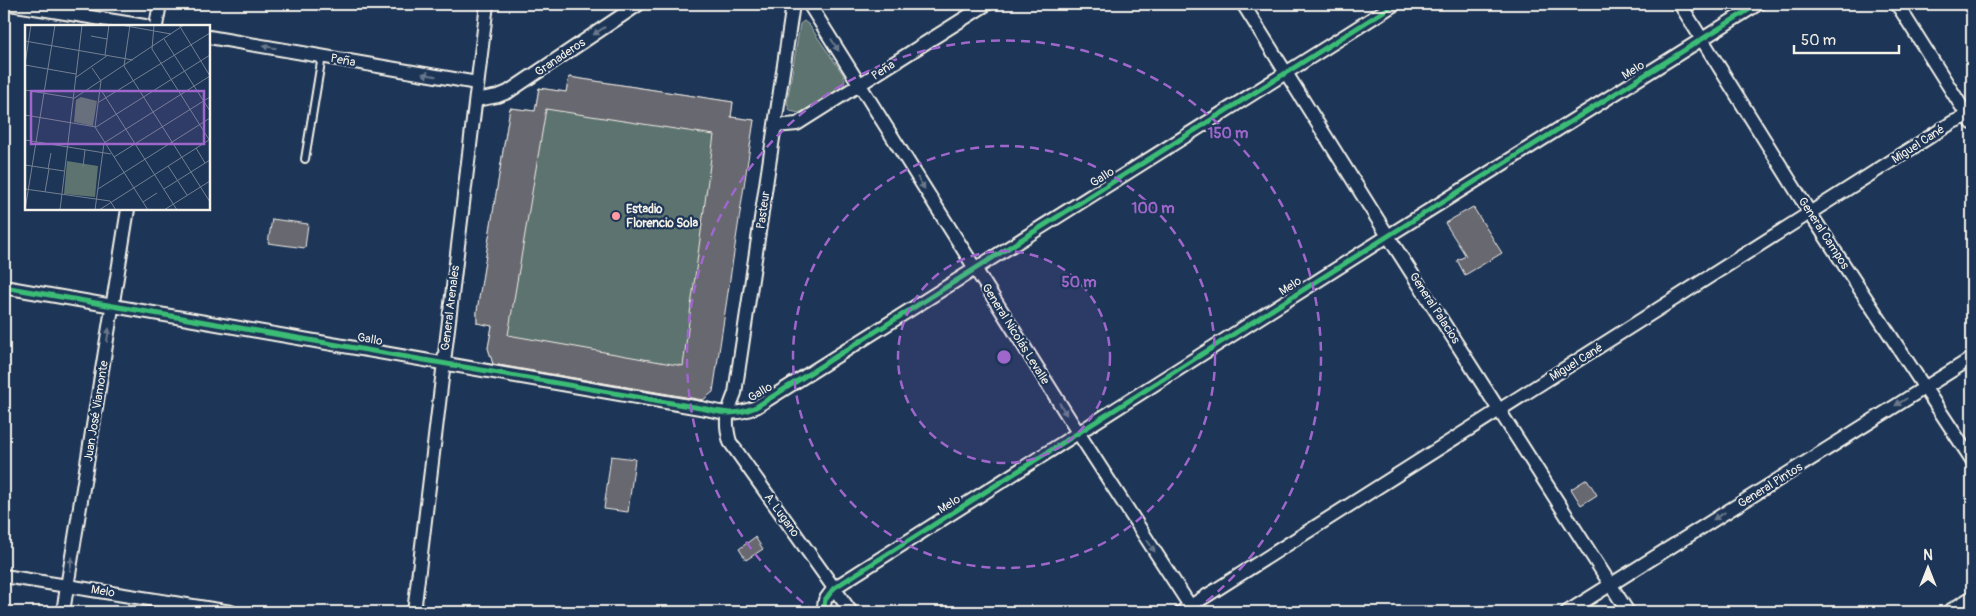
<svg xmlns="http://www.w3.org/2000/svg" width="1976" height="616" font-family="Pangolin,sans-serif">
<style>
.green{fill:#5d736f;stroke:#a8b2ac}
.building{fill:#686771;stroke:#f4f1e8;fill-rule:evenodd}
.lines{fill:none;stroke-linecap:round;stroke-linejoin:round}
.lane-casing{stroke:#f4f1e8;stroke-width:10}
.street-casing{stroke:#f4f1e8;stroke-width:16}
.lane{stroke:#1d3557;stroke-width:6}
.street{stroke:#1d3557;stroke-width:12}
.cycleway-casing{stroke:#1d3557;stroke-width:8}
.cycleway{stroke:#3abd76;stroke-width:5}
.oneway{fill:#68778a}
.ring{fill:none;stroke:#9f67cb;stroke-width:2.5;stroke-dasharray:9 6}
.poi-dot{fill:#ff9aa2;stroke:#1d3557;stroke-width:2}
.labels{text-anchor:middle;stroke-width:4.5;stroke-linejoin:round;paint-order:stroke}
.street-label{font-size:12px;fill:#f4f1e8;stroke:#1d3557}
.poi-label{font-size:12px;font-weight:bold;fill:#f4f1e8;stroke:#1d3557;text-anchor:start}
.inset-road{fill:none;stroke:#738091;stroke-width:1}
.view{fill:#9f67cb;fill-opacity:0.15;stroke:#9f67cb;stroke-width:2.5}
.inset-edge{fill:none;stroke:#f4f1e8;stroke-width:2.5}
.centre{fill:#9f67cb;stroke:#1d3557;stroke-width:2.5}
.ring-label{font-size:15px;text-anchor:middle;font-weight:bold;fill:#9f67cb;stroke:#1d3557;stroke-width:4.5;stroke-linejoin:round;paint-order:stroke}
</style>
<rect width="100%" height="100%" fill="#1d3557"/>
<filter id="ink" filterUnits="userSpaceOnUse"><feTurbulence type="fractalNoise" baseFrequency=".02" numOctaves="2"/><feDisplacementMap in="SourceGraphic" scale="10" xChannelSelector="R" yChannelSelector="G"/><feConvolveMatrix kernelMatrix="1 2 1 2 8 2 1 2 1" color-interpolation-filters="sRGB"/></filter>
<g filter="url(#ink)">
<g class="green">
<path d="M804,21L809,25L843,74L845,81L842,89L799,113L790,111L787,103L800,24Z"/>
<path d="M569,77L733,102L731,117L754,120L703,400L493,364L488,348L492,326L477,323V311L510,108L535,111L539,88L566,92Z"/>
</g>
<g class="building">
<path d="M569,77L733,102L731,117L754,120L713,392L703,400L493,364L488,348L492,326L477,323V311L510,108L535,111L539,88L566,92ZM546,109L714,135L683,366L508,335Z"/>
<path d="M1473,207L1502,253L1465,275L1457,260L1466,256L1445,223Z"/>
<path d="M272,219L308,224L305,248L268,243Z"/>
<path d="M611,456L635,459L628,512L604,509Z"/>
<path d="M1587,479L1597,495L1581,505L1571,489Z"/>
<path d="M755,537L763,549L746,560L739,549Z"/>
</g>
<g class="lines">
<defs>
<path id="lane" d="M305,159L322,56"/>
<g id="street">
<path d="M10,4L145,26"/>
<path d="M793,4L735,393C727,413 724,420 730,442L851,612"/>
<path d="M809,4L1079,434L1194,612"/>
<path d="M1243,4L1388,236L1628,612"/>
<path d="M1680,4L1810,213L1972,460"/>
<path d="M1897,4L1972,123"/>
<path d="M156,26L160,4"/>
<path d="M209,37L477,83"/>
<path d="M476,100L498,96L508,92L639,4"/>
<path d="M775,126L797,124L987,4"/>
<path d="M4,287L706,409C726,414 737,415 756,407L1395,4"/>
<path d="M4,576L231,612"/>
<path d="M63,612L128,209"/>
<path d="M414,612L487,4"/>
<path d="M823,612L825,600L834,588L1388,236L1758,4"/>
<path d="M1181,612L1953,122L1972,114"/>
<path d="M1567,612L1972,358"/>
<path d="M1948,612L1972,597"/>
</g>
</defs>
<use href="#lane" class="lane-casing"/>
<use href="#street" class="street-casing"/>
<use href="#lane" class="lane"/>
<use href="#street" class="street"/>
<defs>
<g id="cycleway">
<path d="M4,287L706,409C726,414 737,415 756,407L1395,4"/>
<path d="M823,612L825,600L834,588L1388,236L1758,4"/>
</g>
</defs>
<use href="#cycleway" class="cycleway-casing"/>
<use href="#cycleway" class="cycleway"/>
</g>
<defs><path id="oneway-solid" d="M-6-.8H1V-3.2L6.5 0L1 3.2V.8H-6Z" transform="scale(1.25)"/></defs>
<g class="oneway">
<use href="#oneway-solid" transform="translate(599 31) rotate(146)"/>
<use href="#oneway-solid" transform="translate(835 45) rotate(58)"/>
<use href="#oneway-solid" transform="translate(269 47) rotate(-170)"/>
<use href="#oneway-solid" transform="translate(429 75) rotate(-170)"/>
<use href="#oneway-solid" transform="translate(921 183) rotate(58)"/>
<use href="#oneway-solid" transform="translate(108 335) rotate(-81)"/>
<use href="#oneway-solid" transform="translate(1901 402) rotate(148)"/>
<use href="#oneway-solid" transform="translate(1063 409) rotate(58)"/>
<use href="#oneway-solid" transform="translate(1719 516) rotate(148)"/>
<use href="#oneway-solid" transform="translate(1151 546) rotate(57)"/>
<use href="#oneway-solid" transform="translate(71 564) rotate(-81)"/>
</g>
</g>
<circle cx="1004" cy="357" r="106" fill="#9f67cb" fill-opacity=".12"/>
<g class="ring">
<circle cx="1004" cy="357" r="106"/>
<circle cx="1004" cy="357" r="211"/>
<path d="M815 612A317 317 0 1 1 1193 612"/>
</g>
<circle class="poi-dot" cx="616" cy="216" r="5"/>
<g class="labels">
<g class="street-label">
<text transform="translate(560 57) rotate(-34)" y="4">Granaderos</text>
<text transform="translate(343 60) rotate(10)" y="4">Peña</text>
<text transform="translate(883 70) rotate(-33)" y="4">Peña</text>
<text transform="translate(1633 70) rotate(-32)" y="4">Melo</text>
<text transform="translate(1918 144) rotate(-33)" y="4">Miguel Cané</text>
<text transform="translate(1102 177) rotate(-32)" y="4">Gallo</text>
<text transform="translate(763 210) rotate(-82)" y="4">Pasteur</text>
<text transform="translate(1824 233) rotate(57)" y="4">General Campos</text>
<text transform="translate(1290 286) rotate(-33)" y="4">Melo</text>
<text transform="translate(450 308) rotate(-83)" y="4">General Arenales</text>
<text transform="translate(1435 308) rotate(57)" y="4">General Palacios</text>
<text transform="translate(1016 334) rotate(58)" y="4">General Nicolás Levalle</text>
<text transform="translate(370 339) rotate(10)" y="4">Gallo</text>
<text transform="translate(1576 362) rotate(-32)" y="4">Miguel Cané</text>
<text transform="translate(760 392) rotate(-30)" y="4">Gallo</text>
<text transform="translate(96 411) rotate(-81)" y="4">Juan José Viamonte</text>
<text transform="translate(1770 485) rotate(-32)" y="4">General Pintos</text>
<text transform="translate(949 504) rotate(-32)" y="4">Melo</text>
<text transform="translate(782 515) rotate(54)" y="4">A. Lugano</text>
<text transform="translate(103 591) rotate(9)" y="4">Melo</text>
</g>
<g class="poi-label">
<text x="626" y="213">Estadio<tspan x="626" dy="14">Florencio Sola</tspan></text>
</g>
</g>
<g transform="translate(25 25)">
<rect width="185" height="185" fill="#1d3557"/>
<path d="M56,72L72,76L68,101L49,97L51,75ZM42,136L73,141L70,172L39,169Z" fill="#5d736f"/>
<path class="inset-road" d="M96,0L146,9M105,0L99,41L185,177M129,0L127,24L185,116M66,11L82,14M139,14L185,86M0,16L108,35M80,30L84,0M0,39L6,0M0,40L51,49M67,43L76,56M50,53L83,30M0,65L48,73M76,65L152,185M48,74L159,0M74,77L185,8M0,90L71,102L185,30M70,102L123,185M70,102L76,56M0,115L86,129M171,123L180,138M89,132L185,72M0,140L39,146M143,141L162,170M58,142L60,125M23,144L26,128M0,164L85,176L91,185M73,164L185,93M139,164L185,135M20,167L24,144M118,177L132,168M0,185L30,0M35,185L57,0M70,185L79,118L185,51L154,0M74,185L184,115M139,185L185,156"/>
<path class="view" d="M6,66H179V119H6Z"/>
<rect width="185" height="185" class="inset-edge"/>
</g>
<circle cx="1004" cy="357" r="8" class="centre"/>
<g class="ring-label">
<text x="1228" y="138">150 m</text>
<text x="1153" y="213">100 m</text>
<text x="1079" y="287">50 m</text>
</g>
<rect width="1976" height="616" fill="none" stroke="#1d3557" stroke-width="20"/>
<rect x="10" y="10" width="1956" height="596" fill="none" stroke="#f4f1e8" stroke-width="2" filter="url(#ink)"/>
<g transform="translate(1928 568)" stroke="#1d3557" stroke-width="4" paint-order="stroke">
<path d="M0-4L9 19L0 12L-9 19Z" fill="#f4f1e8"/>
<text y="-8" font-size="14" font-weight="bold" text-anchor="middle" fill="#f4f1e8">N</text>
</g>
<path d="M1794 45v8h105v-8" fill="none" stroke="#f4f1e8" stroke-width="2.5"/>
<text x="1801" y="45" font-size="15" fill="#f4f1e8" stroke="#1d3557" stroke-width="4" paint-order="stroke">50 m</text>
</svg>
